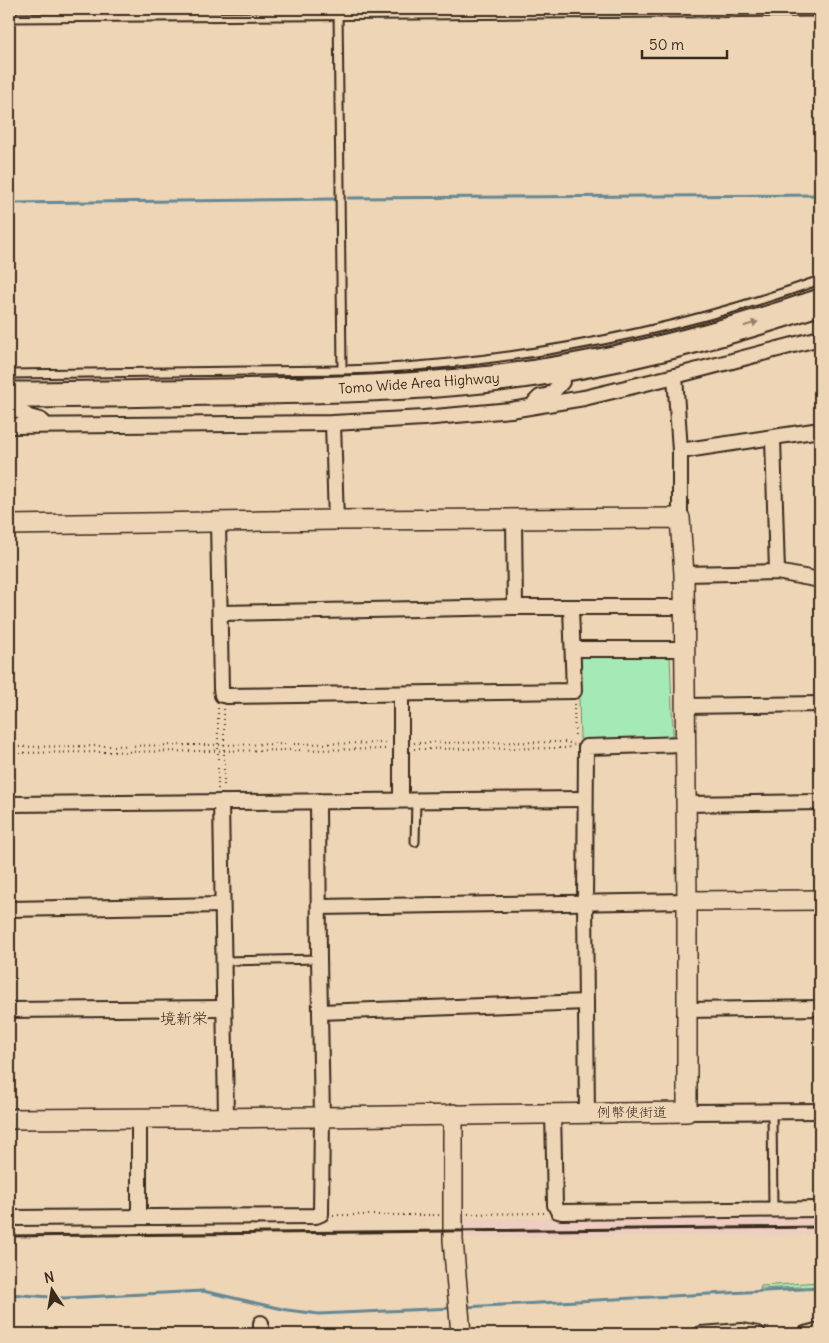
<svg xmlns="http://www.w3.org/2000/svg" width="829" height="1343" font-family="Delius,'Klee One',sans-serif">
<style>
.built{fill:#edcec1}
.green{fill:#a5eab6;stroke:#708a6a}
.lines{fill:none;stroke-linecap:round;stroke-linejoin:round}
.stream{stroke:#658894;stroke-width:3}
.lane-casing{stroke:#3b2a1e;stroke-width:11}
.street-casing{stroke:#3b2a1e;stroke-width:18}
.secondary-casing{stroke:#3b2a1e;stroke-width:22}
.highway-casing{stroke:#3b2a1e;stroke-width:29}
.path{stroke:#3b2a1e;stroke-width:2;stroke-dasharray:1 4;stroke-linecap:butt}
.lane{stroke:#edd5b5;stroke-width:7}
.street{stroke:#edd5b5;stroke-width:14}
.secondary{stroke:#edd5b5;stroke-width:19}
.highway{stroke:#edd5b5;stroke-width:25}
.rail{stroke:#3b2a1e;stroke-width:3}
.oneway{fill:#94806a}
.labels{text-anchor:middle;stroke-width:5;stroke-linejoin:round;paint-order:stroke}
.street-label{font-size:14px;fill:#3b2a1e;stroke:#edd5b5}
.quarter-label{font-size:16px;fill:#3b2a1e;stroke:#edd5b5}
</style>
<rect width="100%" height="100%" fill="#edd5b5"/>
<filter id="ink" filterUnits="userSpaceOnUse"><feTurbulence type="fractalNoise" baseFrequency=".02" numOctaves="2"/><feDisplacementMap in="SourceGraphic" scale="10" xChannelSelector="R" yChannelSelector="G"/><feConvolveMatrix kernelMatrix="1 2 1 2 8 2 1 2 1" color-interpolation-filters="sRGB"/></filter>
<g filter="url(#ink)">
<path class="built" d="M820,1215V1235L461,1237L462,1219Z"/>
<g class="green">
<path d="M668,653L670,656L673,733L670,738L580,739L578,656Z"/>
<path d="M820,1282V1286L760,1289L761,1286Z"/>
</g>
<g class="lines">
<g class="stream">
<path d="M348,198L820,195"/>
<path d="M9,203L334,199"/>
<path d="M9,1294L64,1298L203,1291L287,1310L319,1314L453,1308"/>
<path d="M464,1307L820,1288"/>
</g>
<defs>
<g id="lane">
<path d="M338,9L342,369"/>
<path d="M9,18L820,12"/>
<path d="M9,374C89,373 168,372 248,371C289,370 331,371 372,369C524,361 677,331 820,280"/>
<path d="M415,842L416,800"/>
<path d="M224,961L319,959"/>
<path d="M772,1111L773,1209"/>
</g>
<g id="street">
<path d="M675,376L680,451V518"/>
<path d="M535,402L540,397L550,395L562,382"/>
<path d="M18,410L29,417L40,420L43,422"/>
<path d="M333,423L336,520"/>
<path d="M9,426L333,423L424,418L511,410L584,398L675,376L820,338"/>
<path d="M773,438L777,572"/>
<path d="M680,451L820,430"/>
<path d="M514,519L515,607"/>
<path d="M218,522L221,689L222,695L227,696L574,691L571,608"/>
<path d="M684,574L777,572L820,580"/>
<path d="M220,613L515,607H683"/>
<path d="M573,649H684"/>
<path d="M685,706L820,704"/>
<path d="M401,800V694"/>
<path d="M221,802L226,1117"/>
<path d="M9,804L585,799"/>
<path d="M685,804L820,802"/>
<path d="M319,907L687,901"/>
<path d="M9,909L222,905"/>
<path d="M9,1010L224,1008"/>
<path d="M687,1010L820,1008"/>
<path d="M320,1012L586,1002"/>
<path d="M687,1112L820,1111"/>
<path d="M553,1113L555,1205L558,1211L562,1212L820,1209"/>
<path d="M587,1113L585,903L586,747L685,744"/>
<path d="M139,1118V1216"/>
<path d="M9,1218L316,1216L321,1214L322,1117L319,959L318,801"/>
<path d="M261,1334V1323"/>
<path d="M701,1334L742,1331L758,1334"/>
<path d="M805,1334L820,1330"/>
</g>
<g id="secondary">
<path d="M9,525L336,520L680,518L684,574L687,901V1112L322,1117L9,1119"/>
<path d="M687,901L820,900"/>
<path d="M453,1114V1240L461,1334"/>
</g>
<path id="highway" d="M9,395C79,395 149,393 219,392C310,390 401,389 491,379C603,366 714,338 820,302"/>
</defs>
<use href="#lane" class="lane-casing"/>
<use href="#street" class="street-casing"/>
<use href="#secondary" class="secondary-casing"/>
<use href="#highway" class="highway-casing"/>
<g class="path">
<path d="M574,704L575,739"/>
<path d="M218,708V790"/>
<path d="M414,743L566,742L574,744"/>
<path d="M9,747L389,743"/>
<path d="M414,749L568,748L574,745"/>
<path d="M9,753L389,749"/>
<path d="M224,790V707"/>
<path d="M468,1214L546,1213"/>
<path d="M333,1215H439"/>
</g>
<use href="#lane" class="lane"/>
<use href="#street" class="street"/>
<use href="#secondary" class="secondary"/>
<use href="#highway" class="highway"/>
<path class="rail" d="M9,1236L820,1227"/>
</g>
<defs><path id="oneway-solid" d="M-6-.8H1V-3.2L6.5 0L1 3.2V.8H-6Z" transform="scale(1.25)"/></defs>
<use class="oneway" href="#oneway-solid" transform="translate(751 324) rotate(-17)"/>
</g>
<g class="labels">
<g class="street-label">
<text transform="translate(419 383) rotate(-4)" y="5">Tomo Wide Area Highway</text>
<text x="632" y="1117">例幣使街道</text>
</g>
<g class="quarter-label">
<text x="184" y="1024">境新栄</text>
</g>
</g>
<rect width="829" height="1343" fill="none" stroke="#edd5b5" stroke-width="30"/>
<rect x="15" y="15" width="799" height="1313" fill="none" stroke="#3b2a1e" stroke-width="2" filter="url(#ink)"/>
<g transform="translate(52 1290) rotate(348)" stroke="#edd5b5" stroke-width="4" paint-order="stroke">
<path d="M0-4L9 19L0 12L-9 19Z" fill="#3b2a1e"/>
<text y="-8" font-size="14" font-weight="bold" text-anchor="middle" fill="#3b2a1e">N</text>
</g>
<path d="M642 50v8h85v-8" fill="none" stroke="#3b2a1e" stroke-width="2.5"/>
<text x="649" y="50" font-size="15" fill="#3b2a1e" stroke="#edd5b5" stroke-width="4" paint-order="stroke">50 m</text>
</svg>
